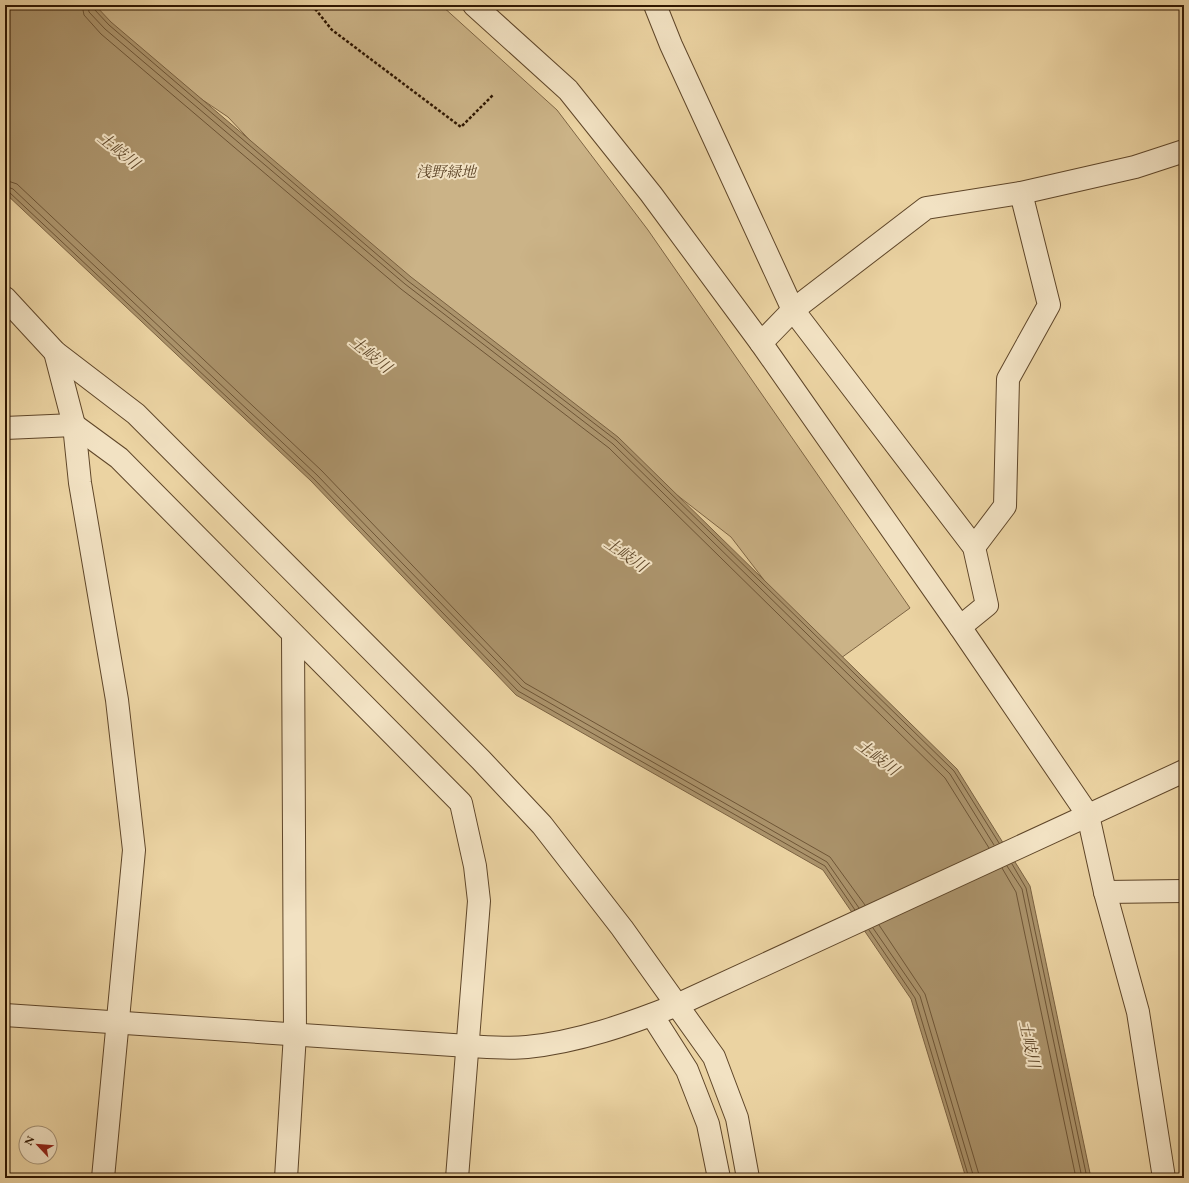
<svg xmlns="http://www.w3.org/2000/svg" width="1189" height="1183" font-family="'EB Garamond','Noto Serif JP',serif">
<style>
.green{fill:#cbb387;stroke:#7e6544}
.water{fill:#ab936b;stroke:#7a6141}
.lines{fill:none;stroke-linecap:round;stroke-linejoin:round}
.shore{stroke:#6e5536;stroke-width:1}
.street-casing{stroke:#5f4629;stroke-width:24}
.path{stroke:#301701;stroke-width:2.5;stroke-dasharray:3 2;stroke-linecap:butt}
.street{stroke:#f2e2c3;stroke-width:22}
.labels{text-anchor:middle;stroke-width:4;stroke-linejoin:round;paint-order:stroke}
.park-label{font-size:15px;font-style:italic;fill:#5e4629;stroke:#f2e2c3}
.water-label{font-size:16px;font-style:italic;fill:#61492b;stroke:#f2e2c3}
</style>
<rect width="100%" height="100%" fill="#ebd3a2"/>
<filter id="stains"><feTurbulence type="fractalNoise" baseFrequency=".005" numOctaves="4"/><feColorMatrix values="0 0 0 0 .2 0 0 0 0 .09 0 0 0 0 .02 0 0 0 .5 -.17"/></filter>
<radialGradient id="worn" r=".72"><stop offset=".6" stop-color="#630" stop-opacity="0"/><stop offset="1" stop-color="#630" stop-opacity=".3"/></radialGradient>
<path class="green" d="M74,5H441L557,110L648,230L910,608L830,666L731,537L471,335L368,266L228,117L100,31Z"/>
<path class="water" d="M5,5H95L111,22L411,277L618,437L957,769L1030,886L1091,1178H966L911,999L823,870L516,695L311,481L5,193Z"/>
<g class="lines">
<g class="shore">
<path d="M82,5L84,15L101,34L401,289L609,448L945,778L989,848"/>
<path d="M88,5L89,12L105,29L405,284L613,444L950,774L994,845"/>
<path d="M93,5L94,9L109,25L408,281L616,440L954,771L999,843"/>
<path d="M5,180L17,184L322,471L525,683L830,857L865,905"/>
<path d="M5,186L13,189L317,475L522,687L827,862L859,908"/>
<path d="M5,191L9,192L314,479L518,691L825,866L855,910"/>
<path d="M1012,864L1026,888L1087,1178"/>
<path d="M1007,866L1022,889L1082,1178"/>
<path d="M1002,868L1016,892L1076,1178"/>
<path d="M879,925L925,994L980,1178"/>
<path d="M873,928L920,996L974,1178"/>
<path d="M869,930L915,998L969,1178"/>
</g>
<defs>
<g id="street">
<path d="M474,5L568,90L651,194L761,343L960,627L1088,815L1105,892L1138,1012L1164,1178"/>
<path d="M655,5L671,45L793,310L974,547L987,605L960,627"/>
<path d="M5,298L55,352L136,414L481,760L542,825L622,928L714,1057L737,1118L748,1178"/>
<path d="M761,343L793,310L926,208L1021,193L1135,167L1184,151"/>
<path d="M55,352L74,425L80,483L117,700L134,850L103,1178"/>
<path d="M5,428L74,425L119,458L461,803L475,866L479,901L457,1178"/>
<path d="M974,547L1005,506L1008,379L1049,305L1021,193"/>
<path d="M1105,892L1184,891"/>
<path d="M5,1015L468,1046C487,1047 508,1049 527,1047C578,1042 629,1024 677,1005L1184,771"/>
<path d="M652,1015L687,1070L708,1124L719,1178"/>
<path d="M286,1178L295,1034L293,635"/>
</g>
</defs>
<use href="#street" class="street-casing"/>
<path class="path" d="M312,5L332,30L461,127L493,95"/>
<use href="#street" class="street"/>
</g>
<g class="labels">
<g class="park-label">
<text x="446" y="177">浅野緑地</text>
</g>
<g class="water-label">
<text transform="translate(119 150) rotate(39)" y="6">土岐川</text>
<text transform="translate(371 354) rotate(39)" y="6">土岐川</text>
<text transform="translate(626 554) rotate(35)" y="6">土岐川</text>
<text transform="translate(878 757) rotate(37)" y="6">土岐川</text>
<text transform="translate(1030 1044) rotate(78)" y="6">土岐川</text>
</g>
</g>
<rect width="1189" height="1183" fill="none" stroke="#ebd3a2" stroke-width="20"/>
<rect x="6" y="6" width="1177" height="1171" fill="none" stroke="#301701" stroke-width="2"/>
<rect x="10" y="10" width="1169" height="1163" fill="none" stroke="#301701"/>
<g transform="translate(38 1145) rotate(296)"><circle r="19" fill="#f2e2c3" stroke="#a49175"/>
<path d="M0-3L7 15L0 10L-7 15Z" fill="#8f2418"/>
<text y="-6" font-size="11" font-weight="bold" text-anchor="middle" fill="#301701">N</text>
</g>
<rect width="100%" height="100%" filter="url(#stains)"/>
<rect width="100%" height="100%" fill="url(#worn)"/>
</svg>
